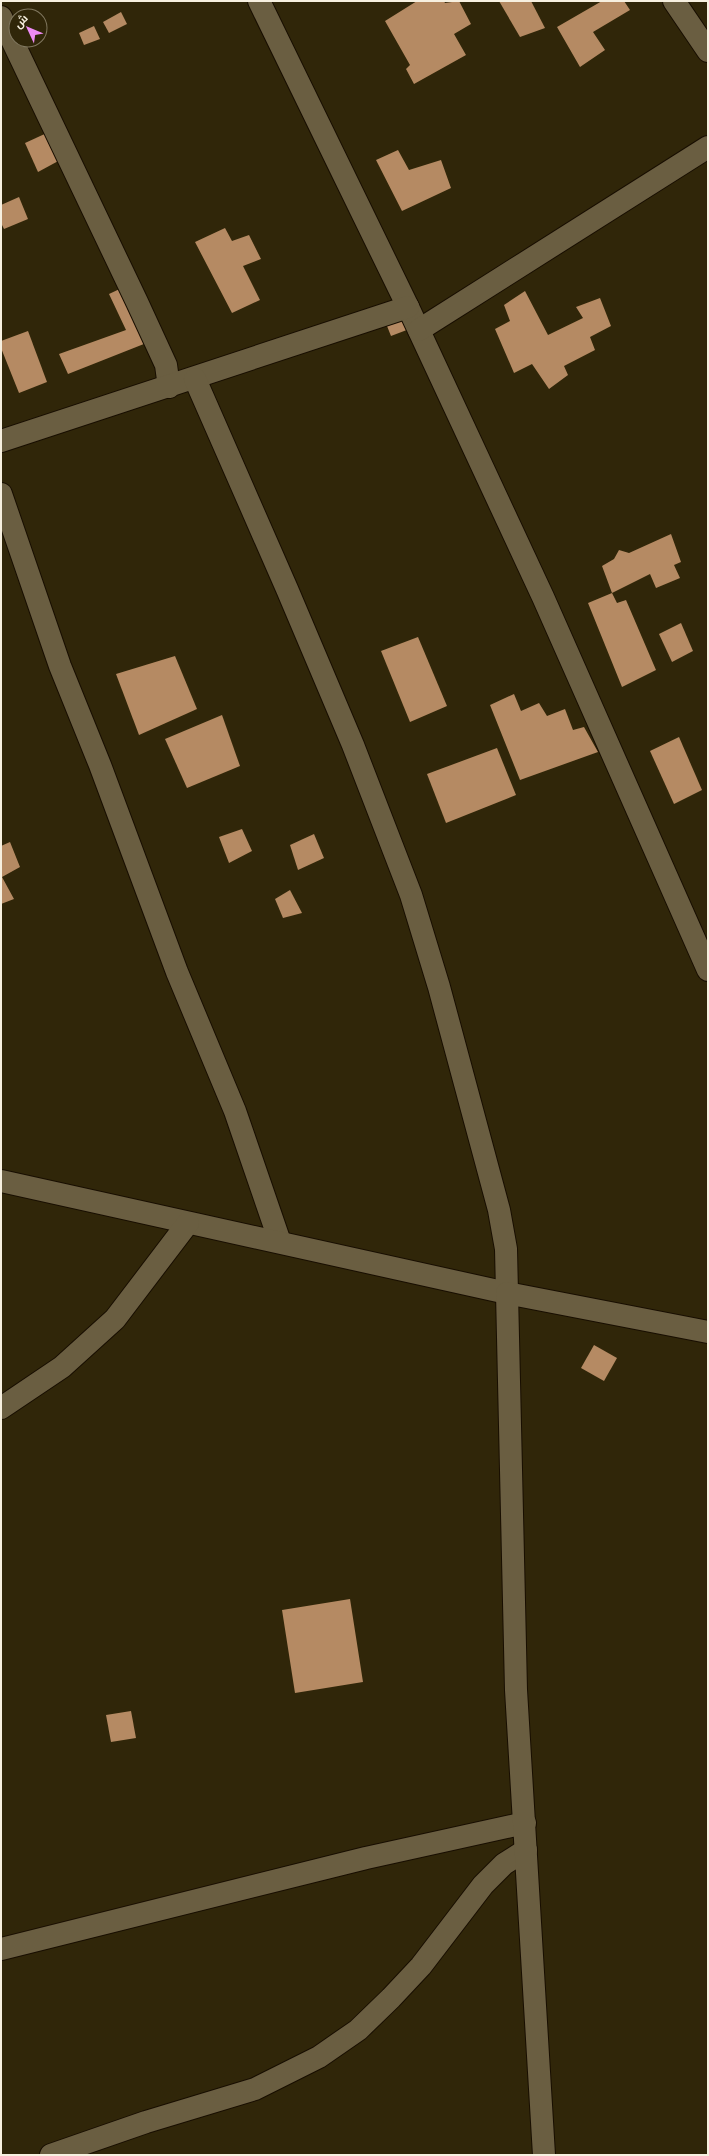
<svg xmlns="http://www.w3.org/2000/svg" width="709" height="2156" font-family="'Roboto Serif',Cairo,serif">
<style>
.building{fill:#b58a63}
.lines{fill:none;stroke-linecap:round;stroke-linejoin:round}
.minor-casing{stroke:#180e00;stroke-width:24}
.tertiary-casing{stroke:#180e00;stroke-width:24}
.minor{stroke:#6a5e41;stroke-width:22}
.tertiary{stroke:#6a5e41;stroke-width:22}
</style>
<rect width="100%" height="100%" fill="#302609"/>
<g class="building">
<path d="M417,1H444L445,3L459,1L471,24L454,34L466,55L414,84L406,69L410,65L385,21Z"/>
<path d="M499,1H531L545,28L520,37Z"/>
<path d="M602,1H624L630,10L593,32L605,50L580,67L557,27Z"/>
<path d="M121,12L127,24L109,33L103,22Z"/>
<path d="M94,26L100,39L84,45L79,33Z"/>
<path d="M49,132L62,159L38,172L25,143Z"/>
<path d="M398,150L409,170L441,160L451,188L402,211L376,160Z"/>
<path d="M19,197L28,219L4,229L1,223V205Z"/>
<path d="M225,228L232,241L249,235L261,259L243,266L260,300L232,313L195,242Z"/>
<path d="M126,286L154,340L68,374L59,354L126,330L109,294Z"/>
<path d="M525,291L548,335L583,318L576,307L600,298L611,326L590,337L595,350L564,366L568,375L549,389L532,364L514,373L495,329L510,321L504,305Z"/>
<path d="M409,318L412,328L391,336L387,326Z"/>
<path d="M28,331L47,382L19,393L1,348V341Z"/>
<path d="M671,534L681,562L674,565L680,578L656,588L650,574L612,593L602,566L614,559L619,550L629,553Z"/>
<path d="M612,593L617,603L626,600L656,670L622,687L588,603Z"/>
<path d="M681,623L693,651L672,662L659,634Z"/>
<path d="M418,637L447,706L410,722L381,651Z"/>
<path d="M175,656L197,709L139,735L116,674Z"/>
<path d="M514,694L521,711L539,703L547,716L565,709L573,730L584,727L598,752L520,780L490,705Z"/>
<path d="M222,715L240,766L187,788L165,739Z"/>
<path d="M679,737L702,790L674,804L650,751Z"/>
<path d="M497,748L516,795L446,823L427,774Z"/>
<path d="M242,829L252,851L229,863L219,837Z"/>
<path d="M314,834L324,858L298,870L290,845Z"/>
<path d="M10,842L20,867L2,877L14,899L1,904V846Z"/>
<path d="M290,890L302,913L283,918L275,899Z"/>
<path d="M594,1345L617,1358L604,1381L581,1368Z"/>
<path d="M350,1599L363,1682L295,1693L282,1610Z"/>
<path d="M131,1711L136,1738L111,1742L106,1715Z"/>
</g>
<g class="lines">
<defs>
<g id="minor">
<path d="M259,1L408,307L543,597L708,970"/>
<path d="M674,1L708,51"/>
<path d="M1,17L137,302L166,365L169,387"/>
<path d="M419,330L708,147"/>
<path d="M1,441L408,307"/>
<path d="M1,494L60,666L100,765L177,972L235,1111L280,1242"/>
<path d="M1,1181L507,1293L506,1249L499,1210L439,987L411,895L353,745L287,589L195,379"/>
<path d="M1,1408L62,1367L115,1319L188,1223"/>
<path d="M1,1949L366,1858L525,1823"/>
<path d="M51,2155L146,2122L255,2089L319,2057L358,2030L391,1998L421,1966L483,1885L504,1864L526,1850"/>
</g>
<path id="tertiary" d="M544,2155L516,1690L507,1293L708,1332"/>
</defs>
<use href="#minor" class="minor-casing"/>
<use href="#tertiary" class="tertiary-casing"/>
<use href="#minor" class="minor"/>
<use href="#tertiary" class="tertiary"/>
</g>
<rect width="709" height="2156" fill="none" stroke="#f7f0e0" stroke-width="4"/>
<g transform="translate(28 28) rotate(314)"><circle r="19" fill="#302609" stroke="#80775f"/>
<path d="M0-3L7 15L0 10L-7 15Z" fill="#ef8bf6"/>
<text y="-6" font-size="11" font-weight="bold" text-anchor="middle" fill="#f7f0e0">ش</text>
</g>
</svg>
